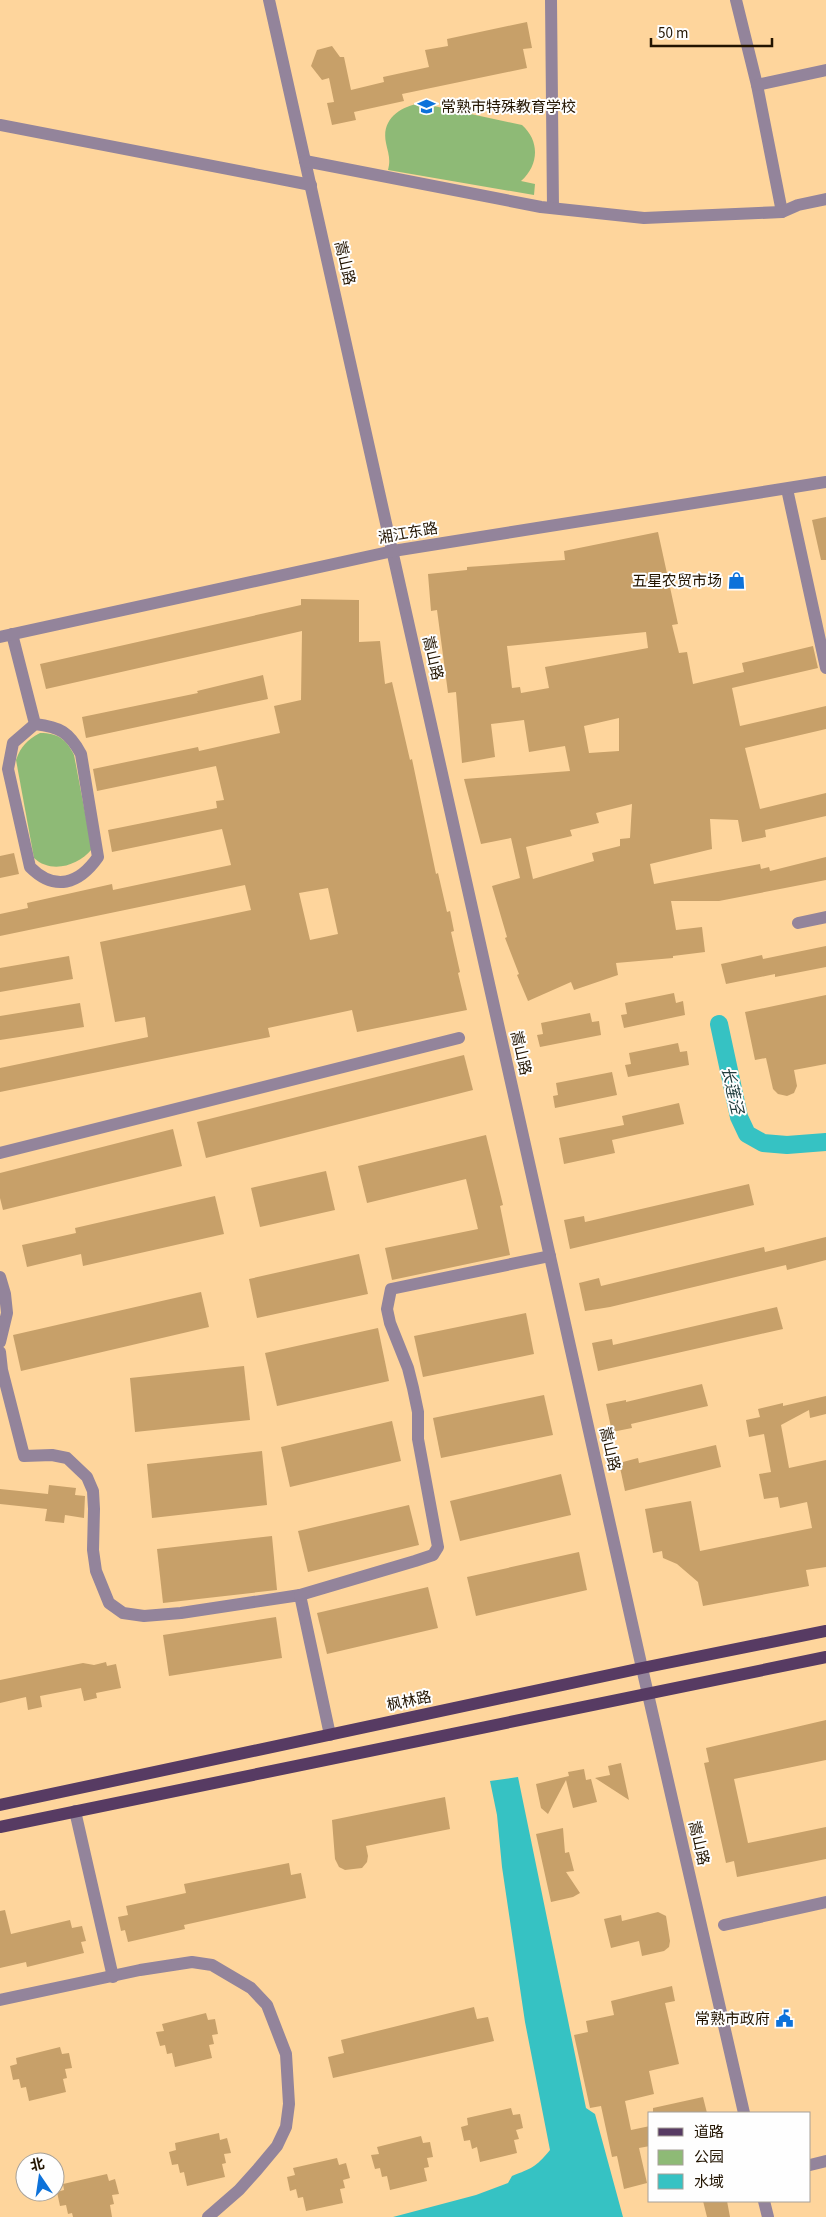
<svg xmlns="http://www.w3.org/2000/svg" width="826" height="2217" font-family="'Source Sans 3','Noto Sans SC',sans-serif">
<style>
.green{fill:#8eba76}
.water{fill:#36c2c3}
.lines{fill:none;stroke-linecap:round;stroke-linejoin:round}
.canal{stroke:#36c2c3;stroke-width:18}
.building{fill:#c7a069;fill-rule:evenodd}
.minor{stroke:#93849b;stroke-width:12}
.major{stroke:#573b63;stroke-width:12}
.labels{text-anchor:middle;stroke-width:4;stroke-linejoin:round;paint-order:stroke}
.poi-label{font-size:15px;fill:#221400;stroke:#fefefe;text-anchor:end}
.street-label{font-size:15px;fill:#221400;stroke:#fefefe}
.water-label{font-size:16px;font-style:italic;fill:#203d3d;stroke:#fefefe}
</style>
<rect width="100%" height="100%" fill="#fed59c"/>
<g class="green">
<path d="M420,103L522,125C540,141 539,165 521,181L535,184L534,195L388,170C391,159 388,153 386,143C381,119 400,107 420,103Z"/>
<path d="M40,733C58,733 66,739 74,755L92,849C78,866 51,874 34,858L16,760C21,746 27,740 40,733Z"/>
</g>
<path class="water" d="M518,1777L586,2108L595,2114L623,2217H393L476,2195L508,2183L512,2176C532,2168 535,2168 550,2150L525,2022L502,1867L497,1815L490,1781Z"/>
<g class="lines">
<path class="canal" d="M719,1024L739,1117L747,1134L763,1143L787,1145L826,1142"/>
</g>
<g class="building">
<path d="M527,22L532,48L523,49L527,68L402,94L404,101L354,112L356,120L332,125L327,103L334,102L329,78L322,80L311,66L317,50L332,46L340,57H344L351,90L384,82L383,77L429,67L425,50L448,46L447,39Z"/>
<path d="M826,517V560H821L812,520Z"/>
<path d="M658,532L678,624L672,625L679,653L687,652L693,684L744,672L742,663L813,646L818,668L732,688L740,726L826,706V729L745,748L760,809L826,793V816L765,830L766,837L742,842L738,820L710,819L712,849L650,864L654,884L760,864L761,869L769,867L770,871L826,857V880L719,901H671L676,930L702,927L705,952L673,956V958L616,963L618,975L574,990L571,982L528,1001L517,975L519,974L505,938L507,937L492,886L520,878L511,838L481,844L464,779L570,771L565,746L529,752L524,720L491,724L495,757L462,763L456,692L448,693L437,610L431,611L428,574L467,570V567L565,560L564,551ZM646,632L648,648L545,667L549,688L521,693L520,687L512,688L507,646ZM619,718V751L589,753L584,726ZM632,804L630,838L620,839V846L592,853L594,861L533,879L526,847L572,836L570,830L599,823L596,813Z"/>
<path d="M301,599L359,600V642L380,641L385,684L392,682L410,760L412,759L436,874L438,873L447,912L450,911L454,931L451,932L460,972L458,973L467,1010L357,1032L352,1010L268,1028L270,1037L0,1092V1068L148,1037L145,1017L115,1022L100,942L251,910L245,885L0,936V914L28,908L27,903L112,884L113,890L231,865L222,829L112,852L108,830L217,808L216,801L224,800L216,766L97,791L93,769L198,747L199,751L280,733L274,706L301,700L302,631L46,689L40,664L301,605ZM328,888L338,934L310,940L299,893Z"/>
<path d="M263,675L268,699L86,738L82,717L198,693L197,691Z"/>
<path d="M14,853L19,874L0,878V856Z"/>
<path d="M826,946V967L775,977V974L726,984L721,964L762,955L763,959Z"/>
<path d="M69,956L73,979L0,992V968Z"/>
<path d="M674,993L676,1003L683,1001L685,1015L624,1028L621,1015L627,1014L625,1003Z"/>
<path d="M826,995V1064L794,1070L797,1086L794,1093L787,1096L778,1094L773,1089L766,1058L755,1060L745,1012Z"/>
<path d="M80,1003L84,1027L0,1040V1016Z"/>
<path d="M590,1013L592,1022L599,1021L601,1035L540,1047L537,1035L543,1034L541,1023Z"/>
<path d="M678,1043L680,1052L687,1051L689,1065L628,1077L625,1065L631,1064L629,1053Z"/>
<path d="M464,1055L473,1090L206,1158L197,1122Z"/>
<path d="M612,1072L617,1095L555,1108L553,1096L558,1095L556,1083Z"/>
<path d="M679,1103L684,1124L612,1140L615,1153L564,1164L559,1138L624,1125L622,1116Z"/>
<path d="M173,1129L182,1166L3,1210L0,1198V1173Z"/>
<path d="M486,1135L503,1205L500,1206L510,1255L392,1280L385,1248L478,1229L466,1179L367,1203L358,1166Z"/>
<path d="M326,1171L335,1210L260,1227L251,1188Z"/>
<path d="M749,1184L754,1205L570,1249L564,1220L584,1216L585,1222Z"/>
<path d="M215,1196L224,1234L83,1266L81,1254L27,1267L22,1245L76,1233L75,1228Z"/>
<path d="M826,1237V1260L787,1270L786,1265L610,1307L585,1311L579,1283L599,1278L601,1286L764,1247L765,1252Z"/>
<path d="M359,1254L368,1294L257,1318L249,1279Z"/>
<path d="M201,1292L209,1327L21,1371L13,1335Z"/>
<path d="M777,1307L783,1329L598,1371L592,1343L612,1339L613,1345Z"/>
<path d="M526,1313L534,1354L423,1377L414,1336Z"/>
<path d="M378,1328L389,1381L277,1406L265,1353Z"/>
<path d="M244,1366L250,1420L135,1432L130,1378Z"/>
<path d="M702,1384L708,1406L631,1424L632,1428L612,1432L606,1404L626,1400V1402Z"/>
<path d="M544,1395L553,1435L441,1458L433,1418Z"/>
<path d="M826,1396V1414L810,1418L809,1410L781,1425L789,1468L826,1460V1567L806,1570L809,1586L703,1606L698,1582L677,1564L663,1558L662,1551L653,1553L645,1509L691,1501L700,1551L812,1528L807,1502L780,1508L778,1497L764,1499L759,1474L771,1472L764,1434L749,1437L746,1420L760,1417L758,1409L783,1403V1406Z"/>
<path d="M392,1421L401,1461L290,1487L281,1447Z"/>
<path d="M716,1445L721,1467L625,1491L619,1463L638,1458L639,1463Z"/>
<path d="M262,1451L267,1505L152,1518L147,1464Z"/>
<path d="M561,1474L571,1515L460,1541L450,1501Z"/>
<path d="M49,1485L76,1488L75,1495L85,1496L84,1518L65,1515L64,1523L45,1521L47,1509L0,1504V1489L48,1494Z"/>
<path d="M409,1505L419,1545L308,1572L298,1531Z"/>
<path d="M272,1536L277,1590L163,1603L157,1549Z"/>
<path d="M579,1552L587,1590L476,1616L467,1577Z"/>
<path d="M428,1587L438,1628L327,1654L317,1613Z"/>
<path d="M276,1617L282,1658L169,1676L163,1635Z"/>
<path d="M106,1662L107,1666L116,1664L121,1688L96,1693L97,1698L84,1701L81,1688L40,1696L42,1707L28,1710L26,1697L0,1703V1680L83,1663L94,1665Z"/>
<path d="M826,1720V1760L734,1779L748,1843L826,1827V1859L737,1877L734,1861L726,1863L704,1763L709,1762L706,1748Z"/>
<path d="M621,1763L629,1800L595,1778L610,1775L608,1766Z"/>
<path d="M584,1769L586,1780L591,1779L597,1802L573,1808L566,1780L548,1814L541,1808L536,1784L569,1776L568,1772Z"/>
<path d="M445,1797L450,1829L366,1846L368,1856L367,1862L362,1868L345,1870L339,1867L335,1859L332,1820Z"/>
<path d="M563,1828L565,1853L569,1852L574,1871L566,1872L580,1893L573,1897L551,1902L536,1834Z"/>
<path d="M289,1863L291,1875L301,1873L306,1898L184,1925L185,1929L128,1942L125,1930L121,1931L118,1917L128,1915L126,1906L186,1893L184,1884Z"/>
<path d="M5,1910L11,1934L70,1920L72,1928L82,1926L86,1941L81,1942L84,1953L27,1967L26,1962L0,1968V1911Z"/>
<path d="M658,1912L666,1916L670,1941L669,1947L664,1951L642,1956L639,1941L611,1948L604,1919L621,1915L622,1921Z"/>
<path d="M672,1986L675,2001L665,2003L679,2064L649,2071L654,2094L625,2101L631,2130L650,2126V2146L639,2148L647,2183L624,2189L617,2156L612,2157L601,2106L590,2108L574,2035L588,2032L586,2021L614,2015L611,2001Z"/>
<path d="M474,2007L477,2019L488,2017L494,2041L333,2078L328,2057L344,2053L341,2040Z"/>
<path d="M206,2013L208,2020L215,2019L218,2034L212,2035L214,2044L209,2045L212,2058L175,2067L172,2053L167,2054L165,2045L160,2046L156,2032L164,2031L162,2024Z"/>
<path d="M60,2047L62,2054L69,2053L72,2068L65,2069L67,2078L63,2079L66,2092L29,2101L26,2087L21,2088L19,2079L13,2080L10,2066L17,2064L16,2058Z"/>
<path d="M703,2097L707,2113H653V2108Z"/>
<path d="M511,2108L513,2115L520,2114L523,2128L516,2130L519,2139L514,2140L517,2153L480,2162L477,2147L472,2149L470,2140L464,2141L461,2127L468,2125L467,2118Z"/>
<path d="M219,2133L220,2140L227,2138L231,2153L224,2154L226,2163L222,2164L225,2177L187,2186L184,2172L180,2173L178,2164L172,2165L169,2152L176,2150L175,2143Z"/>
<path d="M421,2136L423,2143L430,2142L433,2157L427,2158L429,2167L424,2168L427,2181L390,2190L387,2176L382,2177L380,2168L375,2169L371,2155L379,2154L377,2147Z"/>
<path d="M337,2158L339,2165L346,2163L350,2178L343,2180L345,2188L340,2189L343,2203L306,2211L303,2197L298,2198L296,2189L290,2191L287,2177L295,2175L293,2168Z"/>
<path d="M107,2174L109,2181L115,2179L119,2194L112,2195L114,2204L110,2205L112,2217H73L72,2213L68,2214L66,2205L60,2206L57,2192L64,2190L63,2184Z"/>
<path d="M703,2201H727L730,2217H707Z"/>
</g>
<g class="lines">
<g class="minor">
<path d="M269,0L642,1668L744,2113"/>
<path d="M551,0L553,208"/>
<path d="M736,0L757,85L782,212"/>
<path d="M757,85L826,70"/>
<path d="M0,125L311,185"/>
<path d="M305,161L541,207L644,218L782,212L798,205L826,199"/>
<path d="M787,489L826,668"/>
<path d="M12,634L35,724L13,743L8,769L30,867C55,892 79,884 98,857L81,754C69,732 60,727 35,724"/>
<path d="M0,637L393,551L826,482"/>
<path d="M798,923L826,917"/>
<path d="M0,1153L459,1038"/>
<path d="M0,1277L5,1294L7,1313L0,1342"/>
<path d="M0,1352L2,1370L24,1456L52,1455L67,1458L87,1477L93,1491L94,1509L93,1550L96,1571L109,1603L123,1613L144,1616L181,1613L300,1595L330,1735"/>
<path d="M300,1595L415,1561L433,1555L438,1547L418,1439V1412L413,1388L408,1368L390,1323L387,1309L391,1289L550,1256"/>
<path d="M75,1811L113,1977"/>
<path d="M724,1925L826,1902"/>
<path d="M0,2000L140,1970L192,1962L212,1965L251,1988L267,2005L286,2054L289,2104L286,2127L277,2146L257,2170L239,2190L208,2217"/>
<path d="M810,2165L826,2161"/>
<path d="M764,2201L768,2217"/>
</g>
<g class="major">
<path d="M0,1805L642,1668L826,1631"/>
<path d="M0,1827L826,1657"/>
</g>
</g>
<defs>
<symbol id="school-bare" viewBox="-9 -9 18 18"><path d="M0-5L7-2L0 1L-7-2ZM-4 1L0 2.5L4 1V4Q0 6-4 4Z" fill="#0d72da" stroke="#fefefe" stroke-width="2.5" paint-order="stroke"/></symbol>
<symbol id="shop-bare" viewBox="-9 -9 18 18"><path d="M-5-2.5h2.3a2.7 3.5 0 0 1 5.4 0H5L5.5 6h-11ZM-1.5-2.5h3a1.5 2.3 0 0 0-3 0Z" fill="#0d72da" stroke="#fefefe" stroke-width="2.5" paint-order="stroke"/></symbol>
<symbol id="civic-bare" viewBox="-9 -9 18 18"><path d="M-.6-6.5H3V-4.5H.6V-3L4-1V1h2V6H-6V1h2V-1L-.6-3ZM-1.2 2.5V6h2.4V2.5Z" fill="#0d72da" stroke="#fefefe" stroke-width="2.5" paint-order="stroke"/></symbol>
</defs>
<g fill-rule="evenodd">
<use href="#school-bare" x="414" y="94" width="25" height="25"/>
<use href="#shop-bare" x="724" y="568" width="25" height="25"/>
<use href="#civic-bare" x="772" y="2006" width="25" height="25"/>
</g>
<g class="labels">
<g class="poi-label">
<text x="441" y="112" text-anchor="start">常熟市特殊教育学校</text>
<text x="722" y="586">五星农贸市场</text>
<text x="770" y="2024">常熟市政府</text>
</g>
<g class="street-label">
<text transform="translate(345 263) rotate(77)" y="5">嵩山路</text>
<text transform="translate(408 533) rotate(-10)" y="5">湘江东路</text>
<text transform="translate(433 658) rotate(77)" y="5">嵩山路</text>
<text transform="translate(521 1053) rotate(77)" y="5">嵩山路</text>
<text transform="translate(610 1449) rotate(77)" y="5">嵩山路</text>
<text transform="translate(409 1701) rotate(-12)" y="5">枫林路</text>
<text transform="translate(699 1843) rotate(77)" y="5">嵩山路</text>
</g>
<g class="water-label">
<text transform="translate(733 1090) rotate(77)" y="6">长莲泾</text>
</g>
</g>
<rect x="648" y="2112" width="162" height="90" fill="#fefefe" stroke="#a6a098"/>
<rect x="658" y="2128" width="25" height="8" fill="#573b63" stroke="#a6a098"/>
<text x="694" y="2137" font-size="15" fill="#221400">道路</text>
<rect x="658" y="2150" width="25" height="15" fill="#8eba76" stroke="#a6a098"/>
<text x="694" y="2162" font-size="15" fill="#221400">公园</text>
<rect x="658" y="2174" width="25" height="15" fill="#36c2c3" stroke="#a6a098"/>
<text x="694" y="2187" font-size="15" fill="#221400">水域</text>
<g transform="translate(40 2177) rotate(347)"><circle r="24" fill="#fefefe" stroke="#a6a098"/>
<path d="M0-4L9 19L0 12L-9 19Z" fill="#0d72da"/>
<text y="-8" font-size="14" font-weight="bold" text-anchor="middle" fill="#221400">北</text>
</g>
<path d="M651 38v8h121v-8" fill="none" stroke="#221400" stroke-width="2.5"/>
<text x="658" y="38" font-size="15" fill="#221400" stroke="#fefefe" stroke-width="4" paint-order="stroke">50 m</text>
</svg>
